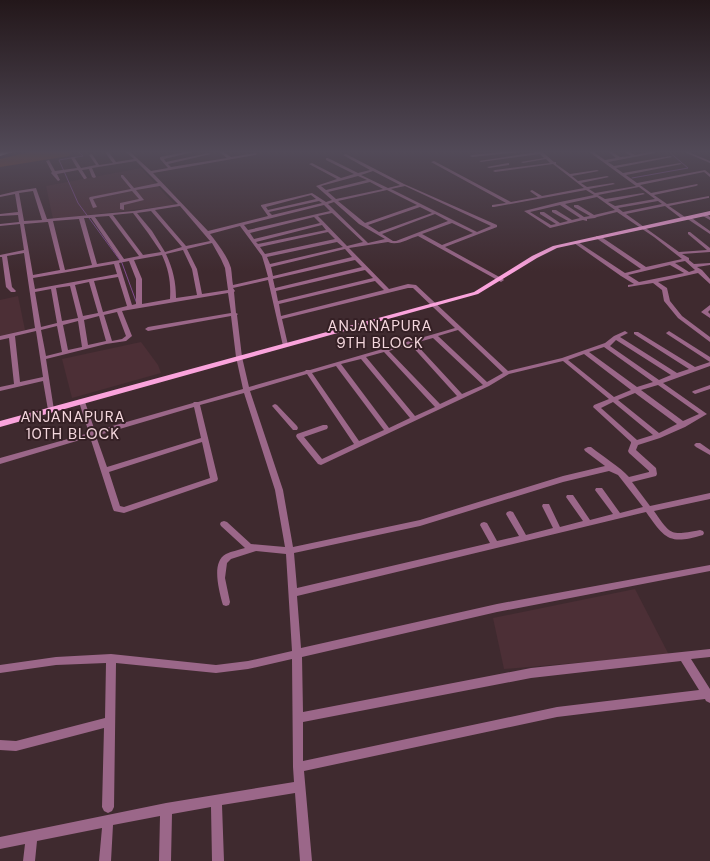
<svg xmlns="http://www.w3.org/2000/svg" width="710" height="861" font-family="'DM Sans',sans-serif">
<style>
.built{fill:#4c2f36}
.green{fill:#7a4022}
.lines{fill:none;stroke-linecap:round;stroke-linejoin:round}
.stream{stroke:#834d92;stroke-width:1}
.minor{fill:#9b6789;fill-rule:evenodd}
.major{fill:#faa3dc;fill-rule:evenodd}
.highway{fill:#f3d8e8;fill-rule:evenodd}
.labels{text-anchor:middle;stroke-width:4;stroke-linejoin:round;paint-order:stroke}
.neighbourhood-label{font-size:15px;letter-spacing:1px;fill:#f4d7dd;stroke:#352025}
</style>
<rect width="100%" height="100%" fill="#3f2a2f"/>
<g class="built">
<path d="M141,168L175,205L53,219L46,186Z"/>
<path d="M18,296L25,330L0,336V300Z"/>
<path d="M141,342L158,365L161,373L72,398L62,359Z"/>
<path d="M635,589L669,655L504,669L493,618Z"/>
</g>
<path class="green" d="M34,151H72L69,156L0,167V159Z"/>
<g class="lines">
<g class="stream">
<path d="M78,151L83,156L59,160L78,203L122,263L137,304"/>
<path d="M632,178L688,168L668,151"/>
</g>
<g class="minor">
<path d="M104,151H108L116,162L134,159L125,151H129L151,171L168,168L160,159V157L191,151H197L164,159L166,162L209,153L211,154L168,164L171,167L227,158L218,151H222L231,157L256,153L257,154L255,155L153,173L208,231L268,216L261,206V205L312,193L326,202L332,200L316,186L337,179L309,164L312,163L341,178L354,174L326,160V158H328L358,173L370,170L343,155L346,154L404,184L497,225V227L445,247L503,279L504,280L501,282L418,236C408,239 398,246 388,242L349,248L389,289L408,284L416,285L508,371L562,358L605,343L614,336L625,331L628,333L620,337L677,373L689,369L634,334V332H638L695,367L710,362V366L663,383L707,414L685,427L660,438L638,445L636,450L656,468L657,474L656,476L632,482L650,506L710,493V499L654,511C671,535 670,536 700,530L703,531L704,533L703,535C669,545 665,539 646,512L297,596L301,648L497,604L710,565V571L497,612L302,657L303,712L531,668L710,649V657L691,659L710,689V703L706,701L705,699L557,717L304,771L312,861H300L295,793L222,805L224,861H212L211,807L172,814L171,861H159L160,816L113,825L111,861H99L102,828L37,841L35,861H23L25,844L0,849V837L166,803L294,782L293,767L292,659L248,669L216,673L116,663L114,807L112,811L108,813L104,811L102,807L104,728L16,751L0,750V740L16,741L105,718L106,663L56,665L0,673V665L56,657L111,654L216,665L248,661L292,651L286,554L256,551L231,559L227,563L225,578L230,602L229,605L226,606L223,605L222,602C219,589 211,562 226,554C232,551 239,550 245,548L221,526L220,524L221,522L224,521L227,522L251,544L285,547L275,490L244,393L200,405L218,479L217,481L124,513L114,511L113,509L90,437L0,464V458L89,433L79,402L80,401L82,400L85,402L95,431L193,403L194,402H198L243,389L236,357L231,316L148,331L145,329L148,327L231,313L228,293L122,311L132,336L126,341L106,344L46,359L54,410L53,412H49L48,410L43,381L0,391V387L14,384L9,338L0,340V336L35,328L24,253L7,256L12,287L16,291L15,292H11L6,287L2,257H0V255L24,250L20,224L0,226V224L19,222L18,215L0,216V214L18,212L15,194L0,197V195L17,191L36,188L47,219L134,211L178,204L160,186L136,190L144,200L124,205V210L120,209V203L139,199L132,191L93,199L97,207L93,208L89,198L90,197L131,189L121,177V175H123L134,188L158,183L136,161L92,168L96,177L94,178L92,177L89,169L82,170L87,178L85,179H84L78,170L57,174L60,180L58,181L51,173L52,172L46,161L49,160L55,171L77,168L71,158L73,157H74L81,168L96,165L89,155L91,154H92L99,165L113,163ZM373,171L400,185L388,188L361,175ZM358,176L367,180L326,190L321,186ZM370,182L383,189L336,199L328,192ZM405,186L491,226L477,232L391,189ZM387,190L417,205L365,223L338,201ZM33,191L42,220L24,221L19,193ZM311,195L316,199L268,210L266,207ZM319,201L322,203L272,215L269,212ZM334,202L359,224L385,239L368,243L328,204ZM324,205L330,211L248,230L244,225ZM180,206L210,241L186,246L155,210ZM420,207L432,213L379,232L368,225ZM151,211L182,247L165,252L152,231L137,213ZM133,213L148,233L161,252L143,255L113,215ZM332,213L363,242L347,246L318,216ZM435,214L448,221L396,241H393L382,234ZM109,216L139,256L124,259L95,217ZM314,217L320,223L254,239L250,233ZM84,218H91L120,260L97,264ZM79,219L92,265L65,270L53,221ZM47,222H48L60,270L33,275L24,224ZM452,223L473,233L442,245L422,234ZM322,225L326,230L258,244L256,242ZM240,226L262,256L265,266L268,277L233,285C232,280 232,274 231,268C227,255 217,243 210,234ZM328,232L335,239L265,254L260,247ZM337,242L343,247L270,264L267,257ZM212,243L221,259L225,268L228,290L202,294L197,269L187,249ZM345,249L352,257L273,276L271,267ZM183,250L192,269L197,295L176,298C176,282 173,269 166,254ZM162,255C169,270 171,283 170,299L142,304V279L134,260ZM355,260L362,267L275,288L273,279ZM129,261L136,279V304L132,305L119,263ZM114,264L117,274L35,289L33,278ZM365,270L373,278L278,301L276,291ZM118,277L127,306L103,312L94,281ZM268,280L283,346H287L288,345L282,319L408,288H413L455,328L310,370H306L305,371L249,387L242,357L237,315L238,314L236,313L234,292L235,291L233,288ZM375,281L384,290L281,316L279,304ZM89,282L98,313L83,316L75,285ZM70,286L78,318L62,321L56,288ZM51,289L57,323L41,327L35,292ZM117,312L126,336L122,339L112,341L104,315ZM99,316L106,341L88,345L84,320ZM78,321L82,347L68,350L63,325ZM57,326L62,352L46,356L41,330ZM458,330L503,373L487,382L438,336ZM36,331L43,377L20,382L15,336ZM433,338L483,385L462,394L415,343ZM616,340L671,375L659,380L610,346ZM410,344L457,396L440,404L389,351ZM604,347L653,382L637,387L589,352ZM384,352L435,407L415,416L366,357ZM584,354L631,390L614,397L568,360ZM361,359L410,418L389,428L341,364ZM563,361L609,399L594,405L593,407L631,442V443L628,451L629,453L649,471V472L629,477C620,467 602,456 591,447H588L584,449L585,451L605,466L563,476L420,520L293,547L283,490L250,391L307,374L354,444L322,459L304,437L327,429L328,427L327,425H323L297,434L296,436L297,438L318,464L321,465L489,386L509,374ZM336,366L384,430L359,441L312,373ZM658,385L699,414L683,421L641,390ZM635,393L677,424L659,433L618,400ZM613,402L653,435L637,440L601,408ZM194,407L201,438L107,467L96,436ZM202,442L210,478L124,507L120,506L109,472ZM609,471L618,475L643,507L620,513L602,488H596L595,490L613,514L590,520L573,495H567L566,497L583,521L560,527L549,504H543L542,506L553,528L526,535L513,512L510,511L507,512L506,514L519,536L497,541L487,523L484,522L481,523L480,525L490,543L297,588L294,553L420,526L563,482ZM681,661L699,690L557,707L303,761V722L531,678Z"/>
<path d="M513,151H523L521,152L472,157L470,156L472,155Z"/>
<path d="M536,151C543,150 549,158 554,162H556V164L570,174L597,170L599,171L572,176L578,181L607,176L609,177L581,183L587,187L613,183L615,184L589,189L595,193L636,186L588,151H592L605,160L616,158L607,151H611L620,157L631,156L623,151H627L635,155L650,152L648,151H652L655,153L608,162L614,166L670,156L672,157L616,168L623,173L680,163L682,164L626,175L637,183L705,170L710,174V177L704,172L640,185L651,193L697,184L698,185L696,186L654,195L667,204L709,196V198H708L669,206L685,217L689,216L710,231V234L686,218L682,219L665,206L626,214L679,252L707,250L688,234V232H690L710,248V252L682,254L689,258V260L694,264L710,263V265L697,267L702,270L710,279V284L698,273L658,282L667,288L670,301L682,316L710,337V342L678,318L664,301L662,290L653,283L628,287V285L634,284L621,276L574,243L578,242L625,273L641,269L596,238V236H600L646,267L682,259L654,237L617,212L597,217L595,218L587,219V221L583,220L550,228L524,211L560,202L594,195L586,190L494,207H492V205L506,203L431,162L434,161L511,202L538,197L531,192L530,191L532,190L542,196L584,188L553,164L495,172L493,171L495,170L550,163L546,159L523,163L521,162L544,158L540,154L481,162L479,161L537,152ZM639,187L655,199L615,206L608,202L645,194L643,193L605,199L598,195ZM597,197L615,210L594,215L578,205H574V207L590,216L584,217L565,204ZM658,201L662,204L623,212L618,208ZM560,205L580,218L572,220L556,210H552V212L568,221L560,223L544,212H540V214L556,224L551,225L530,212ZM685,261L695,270L689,272L675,263ZM670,265L684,273L639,282L628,275Z"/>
<path d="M682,151H686L710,161V163Z"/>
<path d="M508,163H509V165L489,168L487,167Z"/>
<path d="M701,213H705L710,217V220L701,215Z"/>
<path d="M710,305V310L708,312L710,314V318L701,312Z"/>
<path d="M669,331L710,357V362L667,334L666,333Z"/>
<path d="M710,385V389L695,394L692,392L693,391Z"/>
<path d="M275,404L277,405L297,426L298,428L297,430H293L273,407L272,406L273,405Z"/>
<path d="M696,443H700L710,450V455L696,447L694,445Z"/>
</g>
<path class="major" d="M710,211V215L557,248L537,258L478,294L0,427V421L474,292L532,256L553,246Z"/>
<path class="highway" d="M7,151H16L0,156V152Z"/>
</g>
<linearGradient id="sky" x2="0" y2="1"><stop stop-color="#23171a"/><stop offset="0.56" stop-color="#524a58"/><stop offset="1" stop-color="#524a58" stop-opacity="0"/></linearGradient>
<rect width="710" height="271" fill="url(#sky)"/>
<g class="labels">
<g class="neighbourhood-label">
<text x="380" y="331">ANJANAPURA<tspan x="380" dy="17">9TH BLOCK</tspan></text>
<text x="73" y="422">ANJANAPURA<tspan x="73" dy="17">10TH BLOCK</tspan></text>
</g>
</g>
</svg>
